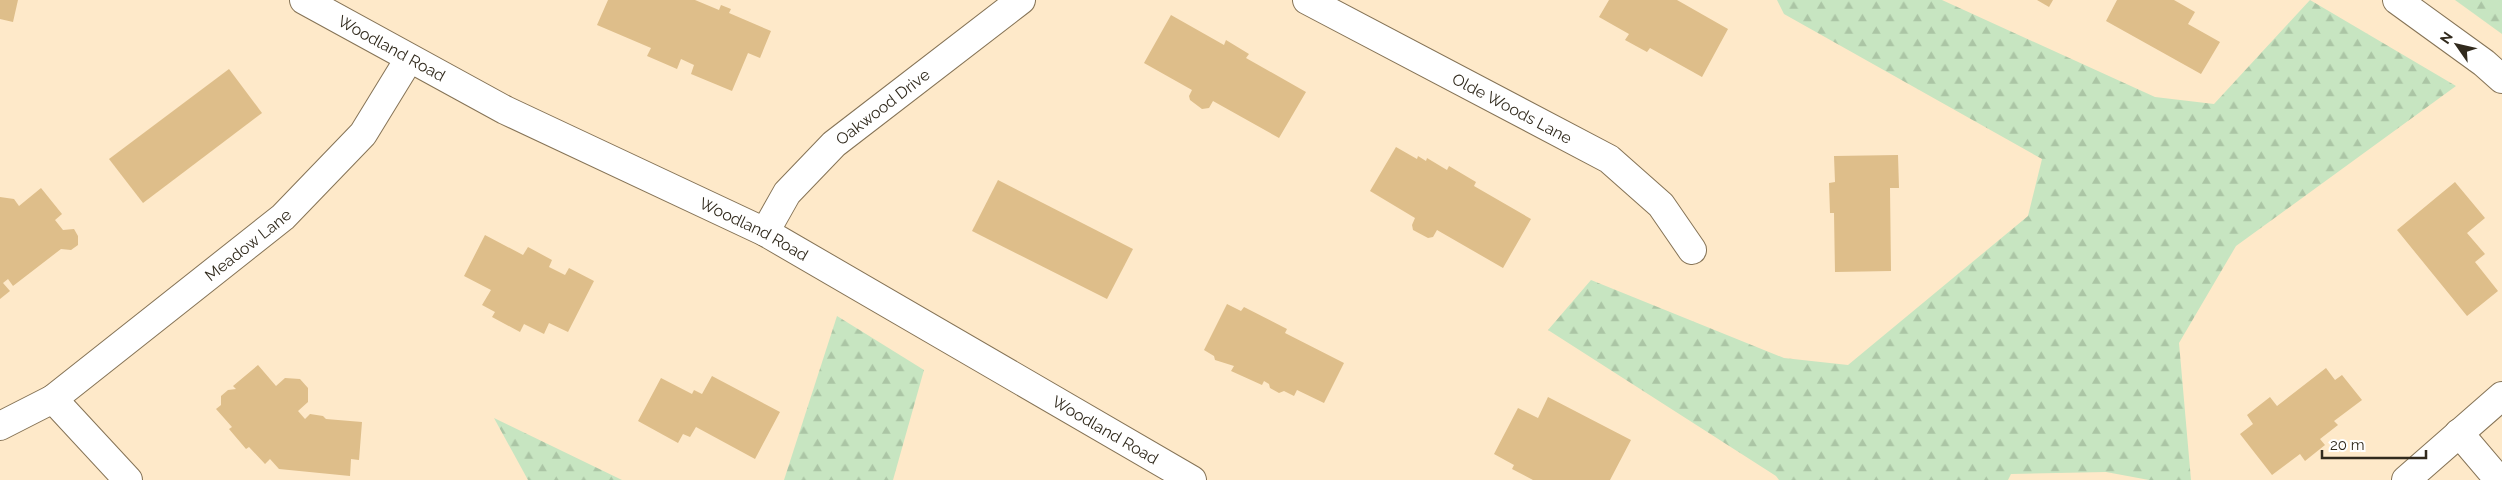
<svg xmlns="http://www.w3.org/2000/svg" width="2502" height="480" font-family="Raleway,sans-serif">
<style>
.forest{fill:url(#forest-firs)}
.building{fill:#debe8a}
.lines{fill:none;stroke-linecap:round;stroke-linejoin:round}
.minor-casing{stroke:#857356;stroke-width:30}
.minor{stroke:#fff;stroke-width:28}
.labels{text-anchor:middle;stroke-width:4;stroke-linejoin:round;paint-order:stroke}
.street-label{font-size:16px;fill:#312a1d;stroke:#fff}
</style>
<defs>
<pattern id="forest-firs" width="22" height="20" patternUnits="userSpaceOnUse" patternTransform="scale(1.25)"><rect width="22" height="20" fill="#c7e5c1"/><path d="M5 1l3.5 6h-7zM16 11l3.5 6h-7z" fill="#abc5a5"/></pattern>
</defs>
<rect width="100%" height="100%" fill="#fee9c9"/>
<g class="forest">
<path d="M1777,0H1942L2155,97L2214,104L2310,0L2456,86L2236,246L2179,343L2191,480H2149L2106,472L2011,474L2008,480H1779L1776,476L1548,330L1591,280L1784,358L1848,365L2028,216L2042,159L1784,14Z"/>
<path d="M2455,0H2502V34Z"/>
<path d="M837,316L924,370L893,480H784Z"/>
<path d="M494,418L622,480H528Z"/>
</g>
<g class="building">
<path d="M0,0H18L13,22L0,19Z"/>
<path d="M608,0H695L719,10L721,5L731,9L729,13L771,31L760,58L748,53L732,91L691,74L694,65L681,59L677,69L647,56L651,48L597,25Z"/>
<path d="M1609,0H1677L1728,29L1702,77L1650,48L1647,52L1625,40L1629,34L1599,17Z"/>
<path d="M2037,0H2053L2049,7Z"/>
<path d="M2117,0H2174L2195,12L2188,24L2220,42L2201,74L2106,21Z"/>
<path d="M1171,15L1224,45L1226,40L1249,54L1246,58L1306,92L1279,138L1213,101L1209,108L1202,109L1190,100L1189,96L1192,90L1144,63Z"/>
<path d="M229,69L262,113L143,203L109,159Z"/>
<path d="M1396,147L1417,159L1418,156L1426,161L1427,158L1447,170L1449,166L1476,182L1474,186L1531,219L1503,268L1437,230L1433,237L1428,238L1413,230L1412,225L1415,218L1370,191Z"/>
<path d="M1898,155L1899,188H1890L1891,271L1835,272L1834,213H1830L1829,183L1835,182L1834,156Z"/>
<path d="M998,180L1133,249L1107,299L972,231Z"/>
<path d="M2455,182L2485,218L2467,233L2485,254L2475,262L2498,291L2467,316L2397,230Z"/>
<path d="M41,188L62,214L55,220L63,230L74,229L78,236V245L71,250L61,249L13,286L8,279L3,283L10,291L0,299V197L14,199L19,206Z"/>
<path d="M485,235L523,255L528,247L552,260L549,267L565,275L569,268L594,281L568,332L549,323L544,334L524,324L520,332L492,317L495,312L482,305L491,290L464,276Z"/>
<path d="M1227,304L1241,311L1244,307L1287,329L1285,333L1344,363L1324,403L1297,390L1294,396L1284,391L1279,393L1270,388L1269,384L1264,381L1262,385L1231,371L1234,366L1215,360L1214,356L1204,350Z"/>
<path d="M258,365L276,386L285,378L300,379L308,388V402L298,411L305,419L310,414L323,416L326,419L362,422L359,460L351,459L350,476L279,469L270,459L265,464L249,447L246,449L229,429L232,427L216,409L221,405V396L228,390L236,389L233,386Z"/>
<path d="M2326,368L2335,380L2342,375L2362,400L2334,421L2338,425L2320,439L2325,445L2305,461L2300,454L2272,475L2240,434L2253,424L2247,415L2270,397L2277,406Z"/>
<path d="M712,376L780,412L755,459L696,427L690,437L683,434L678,443L638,421L661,378L692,394L694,390L702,394Z"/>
<path d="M1548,397L1631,440L1610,480H1533L1512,469L1514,465L1494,454L1518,408L1538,418Z"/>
</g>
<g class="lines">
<defs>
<g id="minor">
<path id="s1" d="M304,0L505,110L765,232L1192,480"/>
<path id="s2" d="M1307,0L1609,159L1661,205L1692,250"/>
<path d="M2397,0L2484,63L2502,79"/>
<path id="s3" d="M765,232L787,193L834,144L1021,0"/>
<path d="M53,399L128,480"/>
<path id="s4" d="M0,426L53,399L283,217L363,134L409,59"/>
<path d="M2459,433L2499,480"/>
<path d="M2406,480L2502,396"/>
</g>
</defs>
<use href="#minor" class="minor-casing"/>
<use href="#minor" class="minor"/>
</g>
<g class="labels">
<g class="street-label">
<text dy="6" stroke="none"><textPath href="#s1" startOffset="100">Woodland Road</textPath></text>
<text dy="6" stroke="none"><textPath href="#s3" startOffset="174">Oakwood Drive</textPath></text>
<text dy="6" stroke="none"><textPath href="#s2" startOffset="232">Olde Woods Lane</textPath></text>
<text dy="6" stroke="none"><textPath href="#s1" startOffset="505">Woodland Road</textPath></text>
<text dy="6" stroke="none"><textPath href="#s4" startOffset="308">Meadow Lane</textPath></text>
<text dy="6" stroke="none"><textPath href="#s1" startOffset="910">Woodland Road</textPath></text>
</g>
</g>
<g transform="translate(2457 45) rotate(304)" stroke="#ffffff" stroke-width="4" paint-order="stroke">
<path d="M0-4L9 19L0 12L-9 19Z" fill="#312a1d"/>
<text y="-8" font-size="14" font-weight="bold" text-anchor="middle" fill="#312a1d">N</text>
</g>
<path d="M2322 450v8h104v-8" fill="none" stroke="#312a1d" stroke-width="2.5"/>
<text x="2330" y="450" font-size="15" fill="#312a1d" stroke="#ffffff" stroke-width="4" paint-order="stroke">20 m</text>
</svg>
